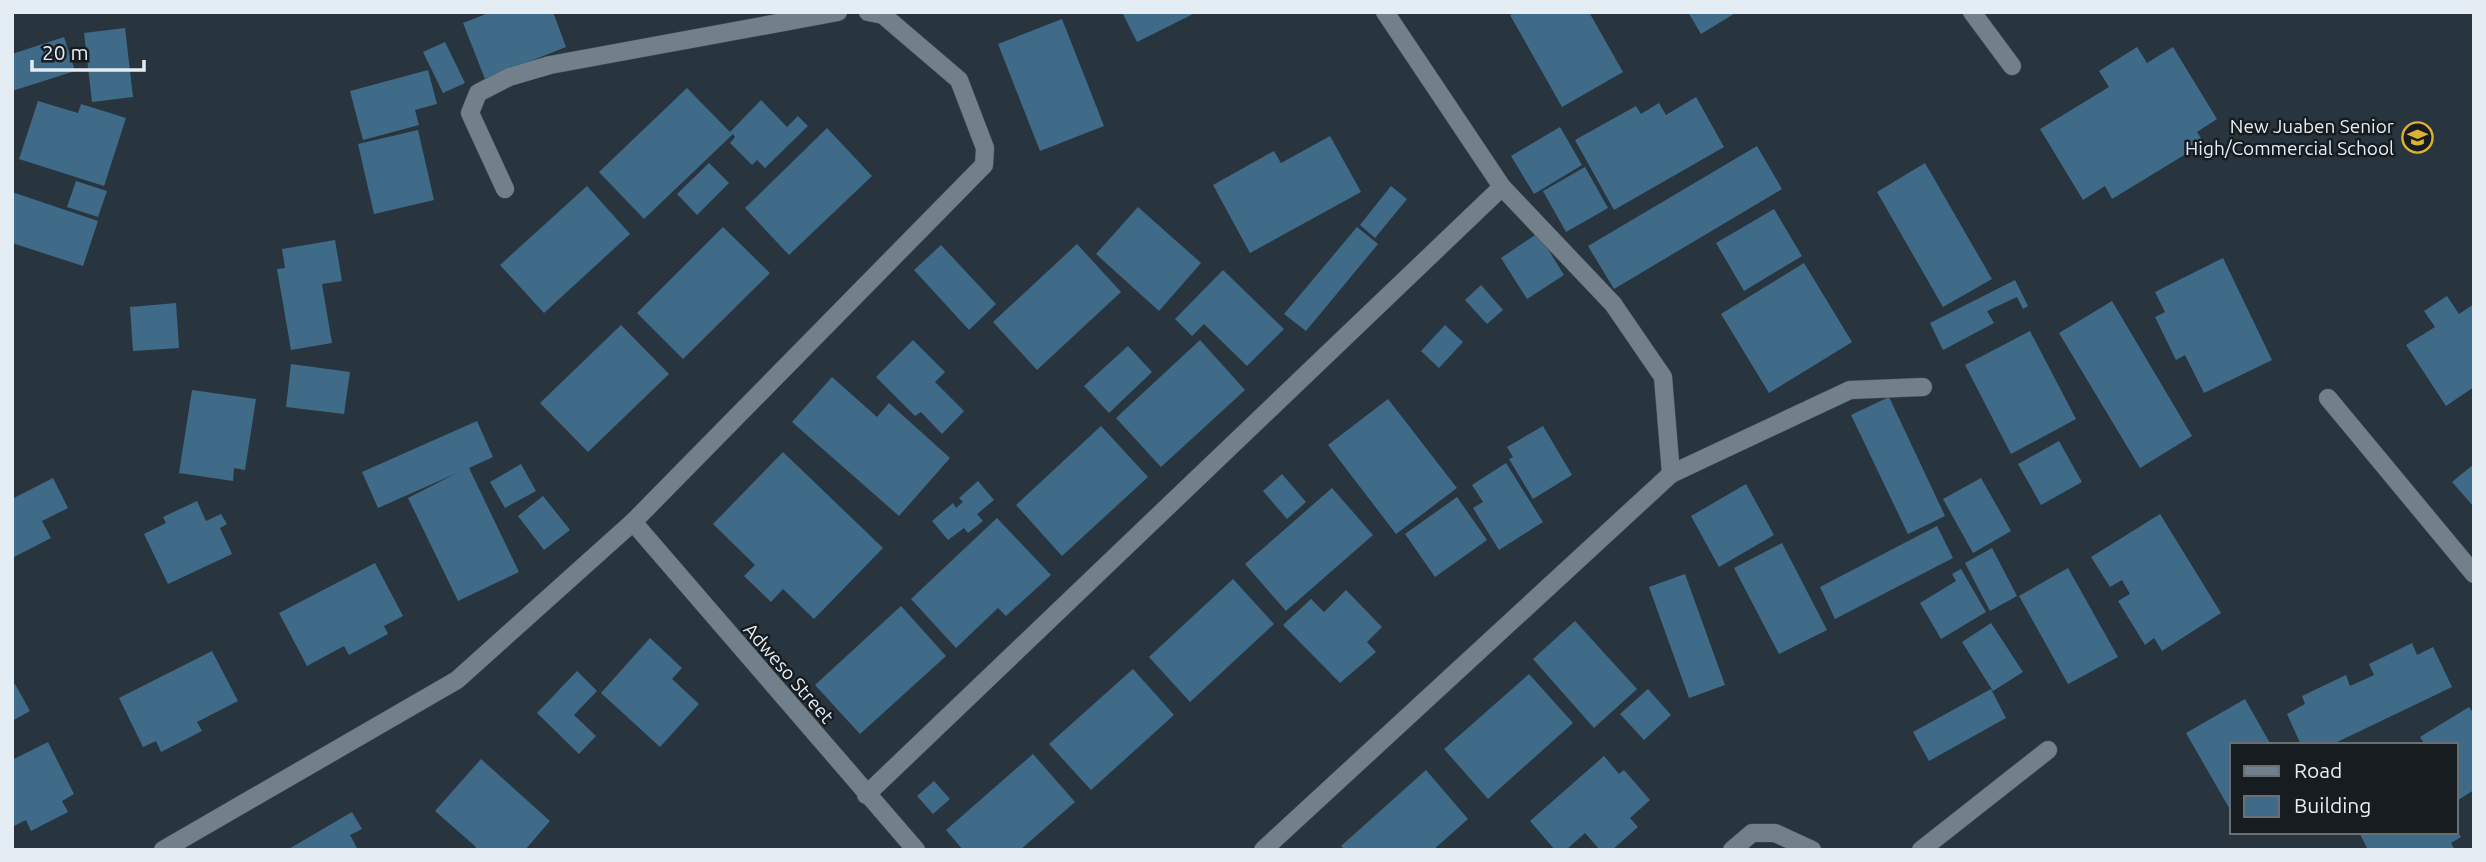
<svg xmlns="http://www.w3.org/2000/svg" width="2486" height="862" font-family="Ubuntu,sans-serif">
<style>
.building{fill:#3f6b89}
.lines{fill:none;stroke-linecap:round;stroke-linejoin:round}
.minor-casing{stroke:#47525b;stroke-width:19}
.minor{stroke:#71808a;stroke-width:18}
.labels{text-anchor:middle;stroke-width:5;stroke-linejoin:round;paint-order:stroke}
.poi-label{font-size:19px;fill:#e4edf3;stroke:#161c20;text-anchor:end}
.street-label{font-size:19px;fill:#e4edf3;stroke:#161c20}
</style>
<rect width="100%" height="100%" fill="#28353e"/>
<g class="building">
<path d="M491,12H553L566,47L485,79L463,23Z"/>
<path d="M1122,12H1197L1137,42Z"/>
<path d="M1516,12H1589L1623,72L1562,107L1510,15Z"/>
<path d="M1688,12H1737L1701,34Z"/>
<path d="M1062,19L1104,126L1040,151L998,44Z"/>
<path d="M125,28L133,97L92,102L84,33Z"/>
<path d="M64,37L75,71L12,91V54Z"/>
<path d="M445,42L465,83L443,93L423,52Z"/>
<path d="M2137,47L2147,63L2173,47L2217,119L2197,132L2204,143L2112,199L2105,186L2083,200L2040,129L2109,87L2099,71Z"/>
<path d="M428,70L437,104L415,110L419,125L363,140L350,91Z"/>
<path d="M687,88L730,132L761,100L787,127L798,116L808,126L765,168L757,160L752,165L730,143L735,137L733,134L644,219L599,172Z"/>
<path d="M1696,97L1724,147L1614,210L1575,140L1636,106L1641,114L1659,103L1666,115Z"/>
<path d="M38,101L78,113L81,104L126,118L104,186L19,159Z"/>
<path d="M1560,127L1582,165L1534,194L1511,156Z"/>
<path d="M827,128L872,176L789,255L745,208Z"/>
<path d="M418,130L434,200L374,214L358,144Z"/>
<path d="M1330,136L1361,192L1250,253L1213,185L1274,151L1281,163Z"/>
<path d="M1757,146L1782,189L1614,289L1588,246Z"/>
<path d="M709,163L729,183L697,215L677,194Z"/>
<path d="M1925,163L1992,279L1943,307L1877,192Z"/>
<path d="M1585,167L1608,208L1566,232L1543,191Z"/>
<path d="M76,181L107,191L98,217L67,207Z"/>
<path d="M587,186L630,234L544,313L500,265Z"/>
<path d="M1391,186L1407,199L1375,238L1360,225Z"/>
<path d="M12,192L98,221L83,266L12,243Z"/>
<path d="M1138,207L1201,263L1159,311L1096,254Z"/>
<path d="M1774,209L1802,256L1744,291L1716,243Z"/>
<path d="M723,227L770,273L683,359L637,313Z"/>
<path d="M1357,227L1378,244L1306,331L1284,314Z"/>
<path d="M1538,233L1564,275L1527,299L1501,258Z"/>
<path d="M335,240L342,281L322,284L332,343L291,350L277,269L285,268L282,249Z"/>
<path d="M1077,244L1121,292L1037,370L993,322Z"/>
<path d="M941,245L996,304L969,330L914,270Z"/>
<path d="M2223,258L2272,360L2204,393L2185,355L2176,360L2155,317L2165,312L2155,292Z"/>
<path d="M1804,263L1852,342L1769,393L1721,314Z"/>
<path d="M1223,270L1284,329L1247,366L1204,324L1192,336L1175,319Z"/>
<path d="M2015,280L2028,306L2023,309L2017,297L1987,311L1994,323L1943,350L1930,323Z"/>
<path d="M1481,285L1503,310L1487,324L1465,300Z"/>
<path d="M2447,296L2459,314L2474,304V387L2446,406L2406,345L2435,327L2424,311Z"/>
<path d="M2112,301L2192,436L2140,468L2059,333Z"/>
<path d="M176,303L179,348L133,351L130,307Z"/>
<path d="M621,325L669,374L588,452L540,403Z"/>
<path d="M1445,325L1463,342L1439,368L1421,351Z"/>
<path d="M2030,331L2076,419L2011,454L1965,365Z"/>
<path d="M913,340L945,372L935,382L964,411L942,434L921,412L915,416L876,377Z"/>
<path d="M1200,340L1245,390L1161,467L1116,418Z"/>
<path d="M1128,346L1152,372L1109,413L1084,386Z"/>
<path d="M291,364L350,372L344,414L286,407Z"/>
<path d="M832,377L877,417L889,403L950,458L899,516L792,422Z"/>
<path d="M192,390L256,399L245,470L234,468L233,481L179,473Z"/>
<path d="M1889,397L1945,516L1908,534L1851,415Z"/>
<path d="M1388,399L1457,488L1396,534L1328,445Z"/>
<path d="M477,421L493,457L469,468L519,572L458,601L408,498L457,473L378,508L362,472Z"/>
<path d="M1101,426L1148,477L1062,556L1016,505Z"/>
<path d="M1543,426L1572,475L1533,499L1509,459L1513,457L1507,447Z"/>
<path d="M2059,441L2082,482L2041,505L2018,464Z"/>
<path d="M783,452L883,548L814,619L783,589L771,602L744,576L755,565L713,524Z"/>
<path d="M1506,463L1543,522L1499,550L1473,508L1483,502L1472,485Z"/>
<path d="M521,464L536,491L505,508L490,482Z"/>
<path d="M2474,464V507L2452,482Z"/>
<path d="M1282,474L1306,502L1287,519L1263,491Z"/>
<path d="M53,478L68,508L42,521L51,538L12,558V499Z"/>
<path d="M1981,478L2011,531L1973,553L1943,499Z"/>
<path d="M978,481L994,500L977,514L983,521L968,533L964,528L948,540L932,521L953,503L956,508L963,502L959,498Z"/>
<path d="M1746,484L1774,535L1719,567L1691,516Z"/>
<path d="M1332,488L1373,535L1286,611L1245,564Z"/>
<path d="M543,496L570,530L544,550L518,516Z"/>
<path d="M1457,497L1487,540L1435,577L1405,534Z"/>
<path d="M197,501L206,521L221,514L227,524L220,528L232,554L168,584L144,534L166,523L163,517Z"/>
<path d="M2160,514L2221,613L2162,651L2154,638L2145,645L2118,601L2130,594L2122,580L2110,587L2091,557Z"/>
<path d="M997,518L1051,575L1006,616L998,608L956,648L911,599Z"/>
<path d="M1937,526L1953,558L1835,619L1820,587Z"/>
<path d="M1782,543L1827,630L1779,654L1734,568Z"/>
<path d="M1992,548L2017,596L1990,611L1965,563Z"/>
<path d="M375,563L403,616L384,626L388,634L349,655L344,646L307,666L279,613Z"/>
<path d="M2068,568L2118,657L2068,684L2019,596Z"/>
<path d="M1961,569L1986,612L1941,639L1920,603L1956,581L1952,574Z"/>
<path d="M1685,574L1725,685L1689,698L1649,587Z"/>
<path d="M1233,579L1274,624L1190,702L1149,657Z"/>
<path d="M1346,590L1382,627L1367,642L1376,652L1340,683L1283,625L1311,599L1324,612Z"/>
<path d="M901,606L946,656L860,734L815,685Z"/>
<path d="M1575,621L1637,689L1594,728L1533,659Z"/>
<path d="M1991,623L2023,672L1993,691L1962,642Z"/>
<path d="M650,638L682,668L672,679L699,704L660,747L601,693Z"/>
<path d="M2412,643L2417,655L2433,647L2452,687L2331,745H2301L2287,714L2305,704L2302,696L2346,675L2350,686L2374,675L2369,664Z"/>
<path d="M212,651L238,701L197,722L202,731L161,752L156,741L143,747L119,698Z"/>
<path d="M1133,669L1174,715L1091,790L1049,744Z"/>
<path d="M577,671L597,691L574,715L596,736L579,754L537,713Z"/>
<path d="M1529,674L1573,723L1488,799L1444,749Z"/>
<path d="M15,684L30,711L12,721V685Z"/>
<path d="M1648,689L1671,715L1644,740L1620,714Z"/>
<path d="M1991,689L2006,718L1929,761L1913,732Z"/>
<path d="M2245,699L2271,745H2232V813L2186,733Z"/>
<path d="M2469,707L2474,714V790L2458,800L2456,745H2425L2420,737Z"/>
<path d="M48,742L74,794L62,801L68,812L31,831L26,820L12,827V760Z"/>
<path d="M1033,754L1075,802L1020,850H963L946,830Z"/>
<path d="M1604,756L1619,774L1624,770L1650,800L1630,818L1638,827L1612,850H1600L1585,833L1566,850H1555L1530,821Z"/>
<path d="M481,759L550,821L525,850H474L476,847L435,811Z"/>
<path d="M1426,770L1468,819L1433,850H1345L1341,846Z"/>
<path d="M934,781L950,799L933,814L917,796Z"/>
<path d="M352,812L362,829L350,835L358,850H287Z"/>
<path d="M2359,832H2458L2461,837L2451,843L2455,850H2368Z"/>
</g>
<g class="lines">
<defs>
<g id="minor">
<path d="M1385,12L1502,187"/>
<path d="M1972,12L2012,66"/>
<path d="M505,189L470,113L478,93L509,77L550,65L838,12"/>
<path d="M2328,398L2474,574"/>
<path d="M1671,474L1850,390L1923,387"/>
<path d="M633,522L916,850"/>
<path d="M866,795L1502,187L1613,304L1663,377L1671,474L1263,850"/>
<path d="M163,850L457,680L633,522L984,165L985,148L959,80L883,15L868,12"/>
<path d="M1732,850L1752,833H1775L1812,850"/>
<path d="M1921,850L2048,750"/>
</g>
</defs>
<use href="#minor" class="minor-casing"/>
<use href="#minor" class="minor"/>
</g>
<defs>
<symbol id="school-ring" viewBox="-11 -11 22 22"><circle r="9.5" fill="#161c20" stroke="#dcb233" stroke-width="1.5"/><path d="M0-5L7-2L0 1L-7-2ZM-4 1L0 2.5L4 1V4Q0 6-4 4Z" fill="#dcb233"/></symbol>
</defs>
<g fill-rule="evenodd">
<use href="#school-ring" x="2400" y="120" width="35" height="35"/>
</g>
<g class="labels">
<g class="poi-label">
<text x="2394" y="133">New Juaben Senior<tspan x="2394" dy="22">High/Commercial School</tspan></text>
</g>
<g class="street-label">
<text transform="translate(789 673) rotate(49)" y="7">Adweso Street</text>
</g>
</g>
<rect width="2486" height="862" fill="none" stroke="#e4edf3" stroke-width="28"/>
<rect x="2230" y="743" width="228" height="91" fill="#161c20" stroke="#687074" stroke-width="2"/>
<rect x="2244" y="766" width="35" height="10" fill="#71808a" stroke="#687074" stroke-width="2"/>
<text x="2294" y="778" font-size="21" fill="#e4edf3">Road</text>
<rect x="2244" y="796" width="35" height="21" fill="#3f6b89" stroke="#687074" stroke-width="2"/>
<text x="2294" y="813" font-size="21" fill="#e4edf3">Building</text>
<path d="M32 60v10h112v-10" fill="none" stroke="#e4edf3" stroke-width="3.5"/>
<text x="42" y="60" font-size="21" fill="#e4edf3" stroke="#161c20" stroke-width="5" paint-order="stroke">20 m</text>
</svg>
